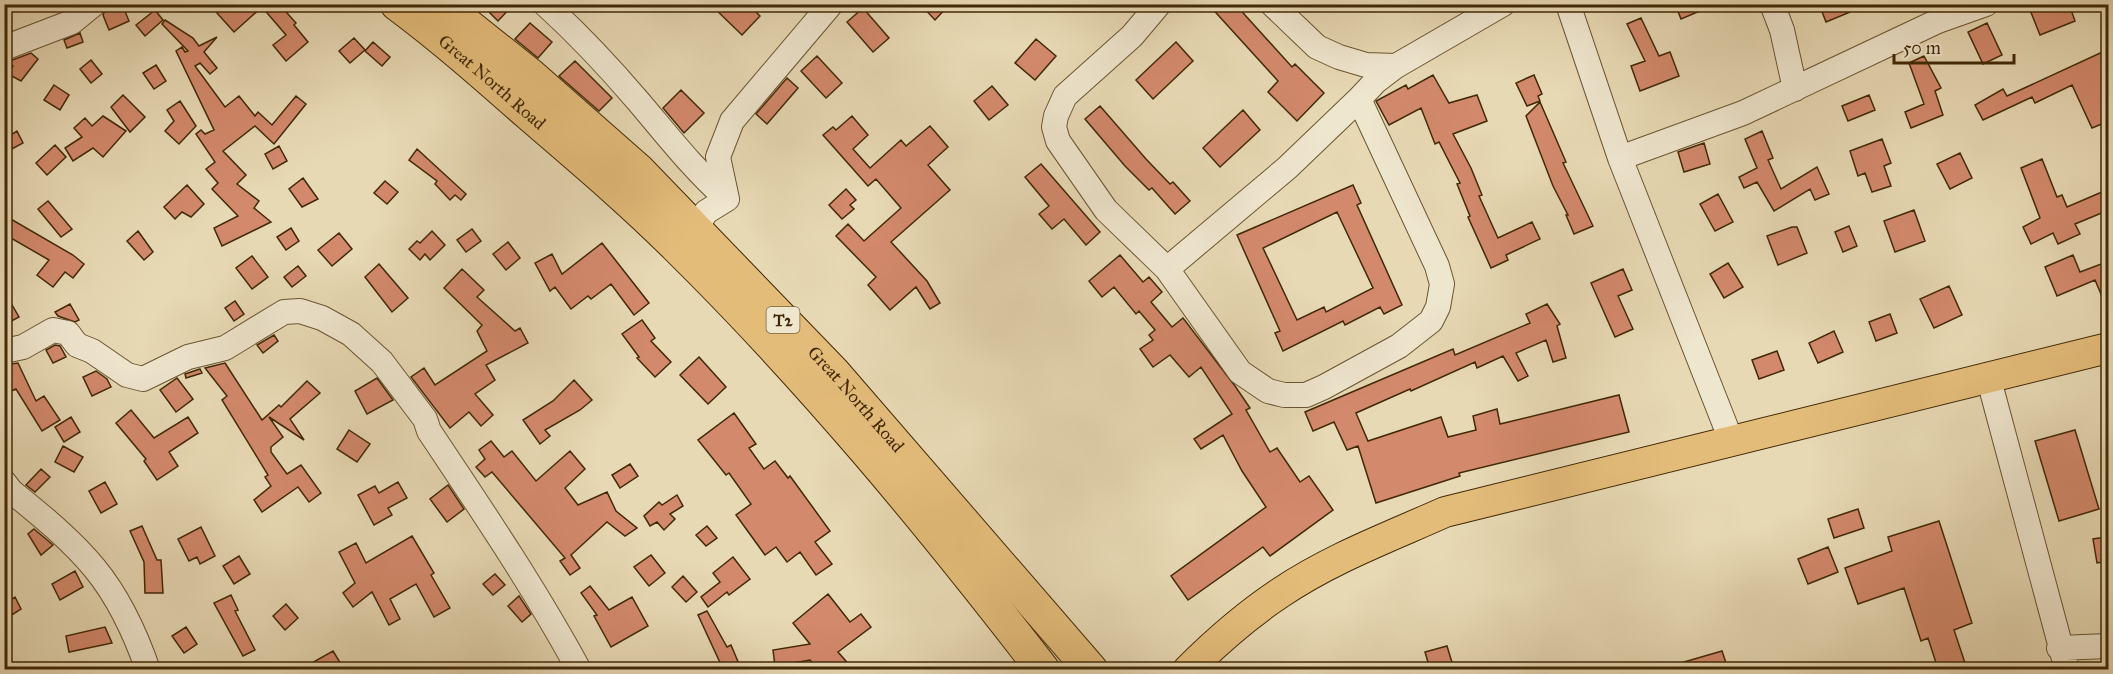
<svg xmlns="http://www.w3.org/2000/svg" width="2113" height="674" font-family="'IM FELL Great Primer',serif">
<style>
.building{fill:#d3896c;stroke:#412906;stroke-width:1.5;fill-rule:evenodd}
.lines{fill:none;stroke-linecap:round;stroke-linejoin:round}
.minor-casing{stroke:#6a5532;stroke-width:26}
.major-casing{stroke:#412906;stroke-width:32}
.highway-casing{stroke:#412906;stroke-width:35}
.minor{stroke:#efe6ce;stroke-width:24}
.major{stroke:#e4bc7a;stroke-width:30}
.highway{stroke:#e4bc7a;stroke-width:33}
.labels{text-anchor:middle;stroke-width:4.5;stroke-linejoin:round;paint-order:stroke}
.shield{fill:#efe6ce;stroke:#756242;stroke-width:1.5}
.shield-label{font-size:16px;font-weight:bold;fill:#412906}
.street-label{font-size:18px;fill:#412906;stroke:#efe6ce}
</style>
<rect width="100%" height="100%" fill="#e7d9b4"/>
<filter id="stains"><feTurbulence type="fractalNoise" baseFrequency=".00333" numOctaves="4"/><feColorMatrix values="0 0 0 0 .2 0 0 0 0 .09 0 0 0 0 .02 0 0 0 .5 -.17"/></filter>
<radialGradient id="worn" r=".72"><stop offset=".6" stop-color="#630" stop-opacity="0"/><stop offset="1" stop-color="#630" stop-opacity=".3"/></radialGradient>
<path class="building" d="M122,4L129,21L109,30L103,15L108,5Z
M227,4H279L296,23L294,25L308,42L286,61L273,45L286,35L262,7L234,32L217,13Z
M481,4H514L498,21Z
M710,4H748L760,16L742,35Z
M920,4H950L935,20Z
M1208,4H1235L1292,67L1295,64L1324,93L1297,121L1268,92L1278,81Z
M1675,4H1714V5L1681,19Z
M1819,4H1867V5L1826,22Z
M2043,4H2069L2075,21L2040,35L2030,10Z
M863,8L889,38L873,52L847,22Z
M155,10L163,20L145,36L136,25Z
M1641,18L1659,56L1670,52L1679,76L1640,91L1631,66L1645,61L1627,24Z
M165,20L193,38L199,46L217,37L204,52L217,68L210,74L200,63L195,66L225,107L239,96L255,116L258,112L272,125L296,96L306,104L274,144L255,126L223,151L246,175L237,184L259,201L254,208L271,222L222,246L214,228L238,216L212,189L218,183L206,169L215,162L196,134L201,130L205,134L214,130L176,51L182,47L185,52L188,51L162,24Z
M530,23L552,42L538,58L515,39Z
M1987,23L2002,55L1983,64L1968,32Z
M80,33L83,42L67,48L64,40Z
M354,38L365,50L350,63L339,51Z
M1036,39L1056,56L1035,80L1015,63Z
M373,42L390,57L382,66L365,51Z
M1176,42L1193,61L1153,99L1136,80Z
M2109,49V75L2102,78L2109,91V121L2092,128L2072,85L2035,103L2032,97L1983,120L1975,105L2003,89L2007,96Z
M31,53L38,59L21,81L8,74L13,66L7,62Z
M817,56L842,83L826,98L801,71Z
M1924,56L1941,88L1935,91L1943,115L1911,128L1905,112L1924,104L1909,63Z
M91,60L102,74L91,83L80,69Z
M575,61L612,98L599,111L559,76Z
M156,65L166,81L154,89L143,73Z
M1433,75L1449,103L1477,95L1487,121L1453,134L1471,168L1482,195L1479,196L1498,238L1532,222L1540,239L1506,255L1508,260L1491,268L1468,217L1470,216L1457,184L1460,183L1439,142L1435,144L1421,108L1389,125L1376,101L1406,85L1408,89Z
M1534,75L1542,94L1538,96L1540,101L1527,106L1516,83Z
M787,78L798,88L767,124L756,114Z
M54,85L69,95L60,110L44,100Z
M992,86L1008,105L989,120L974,101Z
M681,90L704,113L684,133L663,108Z
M123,95L145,117L130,132L111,107Z
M1869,95L1875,110L1848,121L1842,106Z
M180,101L196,126L179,144L165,131L174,121L167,110Z
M1540,102L1566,162L1563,163L1593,226L1574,234L1566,215H1568L1553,186L1526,116Z
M1100,106L1146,159L1170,184L1173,182L1190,201L1175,214L1152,188L1149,190L1125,166L1085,119Z
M1243,110L1260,130L1220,167L1203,148Z
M103,116L126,131L103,157L93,148L73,161L65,148L82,137L74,128L85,118L92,126Z
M852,116L868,135L853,149L870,168L901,140L906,146L930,126L948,147L928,165L950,190L891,242L927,281L940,303L930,309L916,287L890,310L868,285L876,277L836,236L848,224L864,241L901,208L876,179L868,186L823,135L833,127L836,130Z
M17,131L23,143L10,150L4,139Z
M1762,131L1773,158L1768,160L1781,189L1817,167L1829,194L1815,200L1810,189L1774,211L1757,182L1744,188L1739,177L1757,168L1745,139Z
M1882,139L1891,163L1884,166L1891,186L1872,192L1865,173L1858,176L1850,151Z
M1704,143L1710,164L1684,172L1678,152Z
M55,145L66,157L47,175L36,163Z
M279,146L287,161L273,169L265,154Z
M417,149L466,194L461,200L455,195L450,200L435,184L437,181L409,160Z
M1960,153L1972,178L1950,189L1937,164Z
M2042,159L2057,197L2062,195L2067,207L2109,189V210L2075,224L2080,234L2058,244L2053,233L2031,244L2023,227L2040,218L2021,168Z
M1041,164L1100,232L1086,245L1064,219L1052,229L1039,214L1049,206L1025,177Z
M303,178L318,199L302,207L289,189Z
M385,181L398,192L387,204L374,193Z
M187,185L204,204L191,217L182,212L175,219L164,207Z
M1353,185L1361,203L1357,205L1402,305L1384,314L1380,307L1345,325L1343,321L1283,351L1275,333L1280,331L1237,235ZM1337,212L1373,288L1326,312L1324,307L1297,320L1263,248Z
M846,189L856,200L850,205L854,209L842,219L829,205Z
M1718,194L1733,222L1715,231L1700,204Z
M48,201L72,229L61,237L38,209Z
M1914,210L1925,241L1895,252L1884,221Z
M9,218L73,255L84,264L73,278L65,272L53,287L37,275L49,260L4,234V226Z
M1849,226L1857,246L1843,252L1835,232Z
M1792,227H1797L1807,253L1778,265L1767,236Z
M291,228L299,241L286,250L277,237Z
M472,229L481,241L466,252L457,240Z
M138,231L153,252L144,260L127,241Z
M432,231L445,245L430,260L425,254L420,260L409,249L417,241L420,243Z
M339,233L352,249L332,266L318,250Z
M508,242L520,258L506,270L493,254Z
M602,243L649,303L634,315L611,284L591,299L588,296L571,309L555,287L550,291L535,263L552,254L562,274Z
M1120,255L1143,282L1149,277L1162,292L1151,302L1172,327L1183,318L1235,386L1250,408L1246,410L1270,452L1277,448L1300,482L1309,476L1333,510L1270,556L1263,547L1188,600L1171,576L1266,507L1242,471L1223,435L1201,449L1194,439L1232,414L1201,367L1189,377L1170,355L1153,367L1140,349L1153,340L1149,335L1155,330L1139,311L1136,314L1114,287L1102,297L1089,281Z
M2073,255L2080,272L2109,261V313L2095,280L2057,296L2045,267Z
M252,256L268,277L252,289L236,268Z
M1728,263L1743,287L1724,298L1710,274Z
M379,264L408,298L392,312L365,277Z
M298,266L306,276L292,287L284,277Z
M462,269L484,290L477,297L515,331L520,328L528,343L486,365L495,380L475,394L493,415L481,426L469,412L450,428L411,377L424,368L435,385L487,351L477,331L482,325L444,288Z
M1623,269L1632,290L1618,296L1633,329L1615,337L1591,283Z
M1949,286L1962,315L1934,328L1920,299Z
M4,291L19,317L4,325Z
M235,301L244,314L234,321L225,308Z
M70,304L79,320L75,322L58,316L55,312Z
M1547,304L1560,324L1557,326L1566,358L1553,362L1546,340L1516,353L1528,376L1518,381L1503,356L1477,368L1475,362L1411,391L1410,389L1356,413L1368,441L1441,417L1448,437L1476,430L1473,416L1497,409L1500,424L1619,395L1629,432L1459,473L1460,476L1376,503L1358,446L1347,450L1334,422L1313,431L1305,412L1453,349L1455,355L1530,323L1526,314Z
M1890,314L1897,333L1876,341L1869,322Z
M642,320L655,338L651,341L671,362L655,377L637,358L639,357L622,334Z
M1834,331L1843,352L1818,363L1809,343Z
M274,335L278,341L263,353L257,345Z
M55,345L60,346L66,357L53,363L46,350Z
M1777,351L1784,370L1759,379L1752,360Z
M699,357L726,387L708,404L680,375Z
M18,363L36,401L44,396L60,420L42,431L16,389L4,394V365Z
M225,363L262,420L279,405L281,407L307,381L320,393L290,419L304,440L269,417L283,437L271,447V452L287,474L301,465L321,493L309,502L298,487L262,512L254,500L271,486L265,477L268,475L222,400L227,396L205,368Z
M200,369L202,373L186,378L185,374Z
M96,371L107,379L111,387L92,396L83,377Z
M177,378L193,399L176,412L160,390Z
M377,378L393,400L367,414L355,391Z
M574,380L592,400L580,410L545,430L550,436L540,444L523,420L553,401Z
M131,410L154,438L188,417L198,433L169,452L178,466L157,480L144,461L146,459L116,423Z
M734,413L756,444L749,448L764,469L775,461L788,478L790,476L830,531L815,542L832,564L816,575L800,552L787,562L776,547L765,555L736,515L751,504L729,473L726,475L698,440Z
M71,417L80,432L64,442L55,427Z
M349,430L370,444L357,462L337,449Z
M2075,430L2099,509L2059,521L2035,441Z
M491,441L504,457L512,451L536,481L570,451L585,469L565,488L578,505L607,492L616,511L637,528L625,536L607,522L571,555L580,568L570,575L560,561L565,558L492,472L485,477L476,467L485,459L479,450Z
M63,446L83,457L74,472L55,462Z
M630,464L638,476L620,488L612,475Z
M41,469L50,477L35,492L26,485Z
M105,482L117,504L101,513L89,491Z
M398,482L407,498L388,508L392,515L374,525L358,495L375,486L379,493Z
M448,485L464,509L447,522L430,499Z
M677,495L683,506L670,514L675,519L664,530L657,522L650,526L644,516L659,502L662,505Z
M1858,509L1864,528L1834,538L1828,519Z
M1939,521L1972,623L1954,630L1967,669H1938L1928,638L1921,641L1904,588L1858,604L1845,568L1892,551L1888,537Z
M142,526L157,560H161L163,593H145L144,562L130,531Z
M707,526L717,538L706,546L696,535Z
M201,527L215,556L200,564L197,557L189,561L178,539Z
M34,529L53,545L41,555L28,534Z
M412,536L434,573L431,575L450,608L434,617L416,584L390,599L400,619L389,625L372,592L353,607L343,593L355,583L339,552L356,543L366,563Z
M2106,537L2109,561L2097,563L2093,539Z
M1828,547L1838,572L1808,584L1798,559Z
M651,555L665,573L649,586L634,567Z
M239,556L250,574L234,584L223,566Z
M733,557L750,579L729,595L727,592L708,607L701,597L720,582L713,573Z
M75,571L83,587L60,600L52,584Z
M495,574L505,585L493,595L483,584Z
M683,576L697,592L686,602L672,587Z
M590,586L609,610L632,597L648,626L611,647L594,616L597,615L581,593Z
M828,594L850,622L861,614L871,627L838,652L853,669H818L810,660L775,666L773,650L810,644L793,623Z
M231,595L238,610L235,611L255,650L243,656L214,603Z
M519,596L531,614L522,622L508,606Z
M15,597L21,609L4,620V604Z
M286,604L298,618L285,630L273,616Z
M707,611L727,647L731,645L739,664L723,669L698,615Z
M105,627L112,643L69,652L66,636Z
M186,627L197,644L184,653L172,636Z
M1447,646L1454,669H1430L1425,652Z
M333,651L344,669H301Z
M1722,651L1728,669H1670V666Z"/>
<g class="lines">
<g class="minor-casing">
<path id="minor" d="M545,4C578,34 609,67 638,101C667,135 693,169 727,199
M1159,4L1132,36L1065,96L1056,116L1054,127L1058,141L1106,210L1167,269L1240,372L1268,391L1284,395H1306L1324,387L1399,346L1431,321L1438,307L1442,284L1437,266L1359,99L1375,82L1396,66
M1272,4L1317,47L1339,57L1366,65L1396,66L1503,4
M1568,4L1620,158L1731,440
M1772,4L1782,30L1795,89
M4,48L72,22L94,4
M1620,158L1743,113L1938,21L1986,4
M695,230L706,212L727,199L718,157L732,121L831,4
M1167,269L1287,168L1359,99
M4,351L23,347L53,330L68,333L77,345L92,351L127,375L143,379L188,357L225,348L284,312L300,311L322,318L351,334L382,362L425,419L429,431C481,509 534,587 579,670
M1989,380L2067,670
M4,482L11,491C83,549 117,580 148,670
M2059,648L2108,646"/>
</g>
<g class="major-casing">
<path id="major" d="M1188,670C1216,642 1247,615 1280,593C1330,559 1389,537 1445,512L2108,348"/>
</g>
<g class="highway-casing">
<g id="highway">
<path id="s1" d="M397,4C444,39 487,77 530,115C580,158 630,200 676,246C809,377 929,522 1043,670"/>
<path id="s2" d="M441,4L530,75L639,171L834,373L1091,670"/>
</g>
</g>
<use href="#minor" class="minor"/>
<use href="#major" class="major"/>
<use href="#highway" class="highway"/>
</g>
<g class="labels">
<rect class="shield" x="766.5" y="307" width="33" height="26" rx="4.5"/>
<g class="shield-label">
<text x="783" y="326">T2</text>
</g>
<g class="street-label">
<text dy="6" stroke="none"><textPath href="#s1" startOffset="123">Great North Road</textPath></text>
<text dy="6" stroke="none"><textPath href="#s2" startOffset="574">Great North Road</textPath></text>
</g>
</g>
<rect width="2113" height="674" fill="none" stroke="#e7d9b4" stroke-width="24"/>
<rect x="6" y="6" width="2101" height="662" fill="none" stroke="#412906" stroke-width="3"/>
<rect x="12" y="12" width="2089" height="650" fill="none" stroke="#412906" stroke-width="1.5"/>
<path d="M1894 54v9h120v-9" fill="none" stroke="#412906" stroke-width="3"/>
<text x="1903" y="54" font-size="18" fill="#412906" stroke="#efe6ce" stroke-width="4.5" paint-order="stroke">50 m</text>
<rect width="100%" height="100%" filter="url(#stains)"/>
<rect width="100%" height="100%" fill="url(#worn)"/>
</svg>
